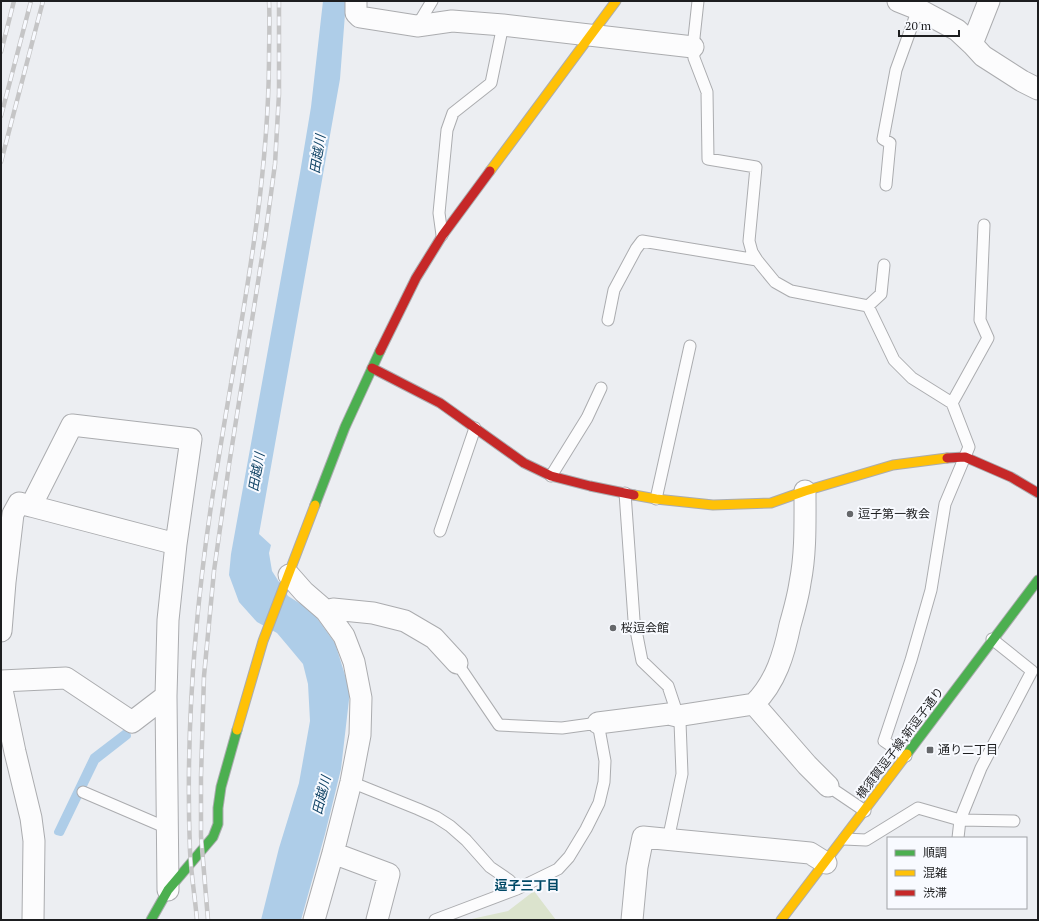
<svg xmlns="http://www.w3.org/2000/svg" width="1039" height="921" font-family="'PT Serif','Noto Sans JP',serif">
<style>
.green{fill:#dbe3cd}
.water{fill:#aecde8}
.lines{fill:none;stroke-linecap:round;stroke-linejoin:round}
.stream{stroke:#aecde8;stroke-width:6}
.lane-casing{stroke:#abacaf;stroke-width:13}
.street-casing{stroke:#abacaf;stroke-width:23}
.fast-casing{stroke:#abacaf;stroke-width:11}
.slow-casing{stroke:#abacaf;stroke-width:11}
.jam-casing{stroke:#abacaf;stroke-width:11}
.lane{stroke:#fcfcfd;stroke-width:11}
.street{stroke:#fcfcfd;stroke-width:21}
.fast{stroke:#4caf50;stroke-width:9}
.slow{stroke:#ffc107;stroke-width:9}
.jam{stroke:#c62828;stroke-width:9}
.rail-casing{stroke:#c5c5c6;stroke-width:4.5}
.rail{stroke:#f8faff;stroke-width:3;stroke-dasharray:9;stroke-linecap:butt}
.poi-dot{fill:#65676a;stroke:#f8faff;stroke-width:1.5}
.labels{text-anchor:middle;stroke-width:4;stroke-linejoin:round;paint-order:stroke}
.poi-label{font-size:12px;fill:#1d1e20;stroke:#f8faff;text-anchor:start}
.street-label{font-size:12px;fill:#1d1e20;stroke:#f8faff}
.water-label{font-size:13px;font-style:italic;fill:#073c5f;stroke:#f8faff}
.neighbourhood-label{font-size:13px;font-weight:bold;fill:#004865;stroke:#f8faff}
</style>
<rect width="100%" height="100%" fill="#eceef2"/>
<path class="green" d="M534,891L556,920H467L508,911Z"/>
<path class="water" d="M323,1H346L340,79L259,534L271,545L269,553L272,571L288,596L304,606L317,618L335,643L350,691L341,769L325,834L301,920H261L279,848L299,783L310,721L308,684L303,664L288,646L277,633L257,622L239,602L229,575L231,554L300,173L311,107Z"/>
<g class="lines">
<path class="stream" d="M127,731L128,736L96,761L61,833L57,832L93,757Z"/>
<g class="lane-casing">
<path id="lane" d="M698,1L693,47L694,58L707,92L708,159L756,167L749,241L752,252L757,260L775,282L791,291L868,306L894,360L912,378L952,403L969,447L945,504L931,590L911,660L884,741L906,756
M417,26L432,1
M886,185L890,143L883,139L896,70L918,9
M442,235L439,213L447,130L453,113L491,83L503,25
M868,306L881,294L884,265
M608,320L614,290L636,249L642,241L757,260
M952,403L988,338L980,320L984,225
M551,476L587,418L601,388
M625,493L634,620L642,661L668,686L680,722L682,774L668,840
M656,499L690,346
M440,531L475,428
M351,782L418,809L436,817L450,826L466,840L490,867L509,880L517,889
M828,786L865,811
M83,792L167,828
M958,838L960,820L981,768L1032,671L992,639
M844,839L866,840L918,808L960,820L1014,821
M435,920L517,889L558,869L569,857L586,829L599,803L604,782L605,761L598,723L562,728L499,725L457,663"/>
</g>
<g class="street-casing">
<path id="street" d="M356,1V13L360,17L417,26L452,21L503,25L693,47
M898,1L918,9L957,30L972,44L983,56L1022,81L1038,89
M972,44L989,1
M31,506L176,544
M289,575L304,592L326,611L344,636L354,662L361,698L360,735L351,782L333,853L314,920
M326,611L333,609L373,613L405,621L434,638L457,663
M1,631L5,582L13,514L19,503L31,506L72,425L191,439L176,544L168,620L166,696L168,890
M1,681L66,678L132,722L166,696
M1,685L15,752L31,818L34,841L33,920
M754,704L807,765L828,786
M598,723L669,714L677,716L754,704C776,682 784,654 790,625C794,611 798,597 800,583C806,553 805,522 805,491
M333,853L389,874L377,920
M632,920L637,867L643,837L810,853L826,863"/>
</g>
<g class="fast-casing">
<path id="fast" d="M315,505L345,427L380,351
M907,754L1038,580
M151,920L168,890L213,837L218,824V808L221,787L237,730"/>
</g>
<g class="slow-casing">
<path id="slow" d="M490,171L616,1
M634,495L656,499L713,505L771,503L805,491L893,465L947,458
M237,730L263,641L315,505
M781,920L907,754"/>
</g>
<g class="jam-casing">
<path id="jam" d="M380,351L416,278L442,236L490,171
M372,368L440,403L524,463L551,476L590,486L634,495
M947,458L965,457L1011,477L1038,493"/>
</g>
<use href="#lane" class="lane"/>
<use href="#street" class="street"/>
<use href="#fast" class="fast"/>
<use href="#slow" class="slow"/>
<use href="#jam" class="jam"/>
<g class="rail-casing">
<path id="rail" d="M1,52L14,1
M1,116L31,1
M1,162L43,1
M197,920C195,897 191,874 190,851C185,723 197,587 218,462C239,329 268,196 269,61C269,41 270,21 269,1
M208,920L201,836V777L204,676L214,571L229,465L265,238L275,164L279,94V1"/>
</g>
<use href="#rail" class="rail"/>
</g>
<g class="poi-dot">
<circle cx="850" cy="514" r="4"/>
<circle cx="613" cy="628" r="4"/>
<rect x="926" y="746" width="8" height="8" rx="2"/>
</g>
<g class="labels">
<g class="poi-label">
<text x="858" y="518">逗子第一教会</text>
<text x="621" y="632">桜逗会館</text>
<text x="938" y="754">通り二丁目</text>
</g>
<g class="street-label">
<text transform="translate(900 743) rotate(-53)" y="4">横須賀逗子線;新逗子通り</text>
</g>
<g class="water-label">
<text transform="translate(317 154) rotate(-81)" y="5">田越川</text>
<text transform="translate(256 472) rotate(-80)" y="5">田越川</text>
<text transform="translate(321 795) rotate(-76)" y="5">田越川</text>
</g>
<g class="neighbourhood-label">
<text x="527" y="890">逗子三丁目</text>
</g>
</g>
<rect width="1039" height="921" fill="none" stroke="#1d1e20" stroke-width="4"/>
<rect x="887" y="837" width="140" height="72" fill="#f8faff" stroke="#a0a2a6"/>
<rect x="895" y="850" width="20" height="6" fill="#4caf50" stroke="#a0a2a6"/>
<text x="923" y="857" font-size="12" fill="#1d1e20">順調</text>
<rect x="895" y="870" width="20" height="6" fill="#ffc107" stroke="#a0a2a6"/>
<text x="923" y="877" font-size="12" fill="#1d1e20">混雑</text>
<rect x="895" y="890" width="20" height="6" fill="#c62828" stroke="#a0a2a6"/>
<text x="923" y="897" font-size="12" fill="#1d1e20">渋滞</text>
<path d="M899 30v6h60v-6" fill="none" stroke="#1d1e20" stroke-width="2"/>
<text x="905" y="30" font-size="12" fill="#1d1e20" stroke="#f8faff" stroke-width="3" paint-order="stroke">20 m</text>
</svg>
